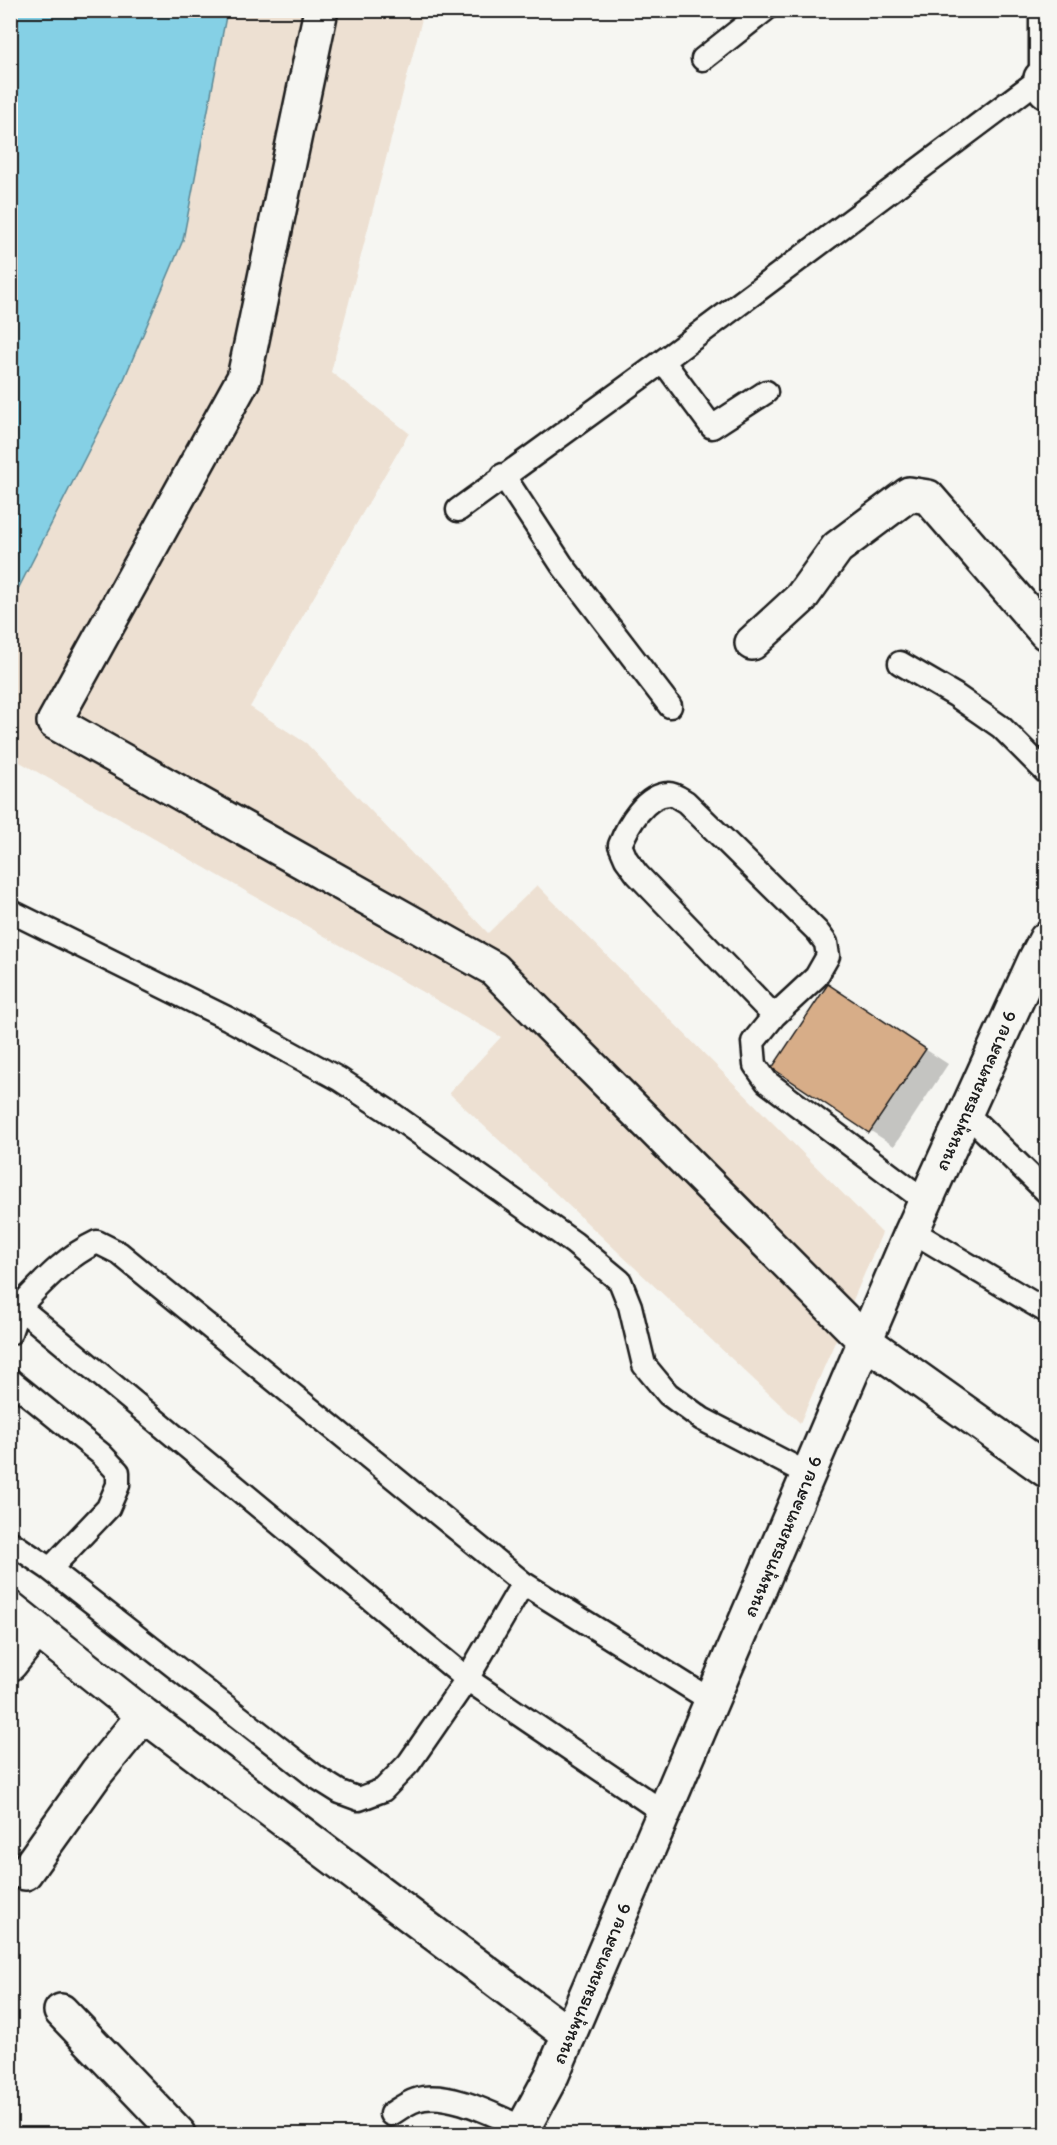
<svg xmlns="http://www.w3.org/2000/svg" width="1057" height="2145" font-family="Itim,'Playpen Sans Thai',sans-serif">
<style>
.built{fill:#ede0d2}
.water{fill:#85d0e5;stroke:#5b8895;stroke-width:1.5}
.shadow{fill:#0003}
.building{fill:#d7ad88;stroke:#1c1c1c;stroke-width:1.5}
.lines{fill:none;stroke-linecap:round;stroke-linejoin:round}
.lane-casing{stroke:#1c1c1c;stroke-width:27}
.street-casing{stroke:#1c1c1c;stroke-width:38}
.secondary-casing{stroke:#1c1c1c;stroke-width:38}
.lane{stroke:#f6f6f2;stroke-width:22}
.street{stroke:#f6f6f2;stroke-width:33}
.secondary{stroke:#f6f6f2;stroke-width:33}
.labels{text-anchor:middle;stroke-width:6;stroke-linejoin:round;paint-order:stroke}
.street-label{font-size:20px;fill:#1c1c1c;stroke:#f6f6f2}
</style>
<rect width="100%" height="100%" fill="#f6f6f2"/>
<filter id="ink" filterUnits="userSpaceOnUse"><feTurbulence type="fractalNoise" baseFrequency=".0167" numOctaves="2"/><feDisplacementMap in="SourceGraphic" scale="12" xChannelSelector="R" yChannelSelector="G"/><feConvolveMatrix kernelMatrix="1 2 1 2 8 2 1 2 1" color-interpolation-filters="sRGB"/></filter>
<g filter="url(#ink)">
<path class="built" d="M227,11H424L331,372L409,433L250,707L306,743L488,933L537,885L882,1233L800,1423L449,1093L501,1037L11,757L10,603L119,391L183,240Z"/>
<path class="water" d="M11,10L227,11L183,240L119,391L11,603Z"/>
<path class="shadow" d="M828,986L948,1064L894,1146L774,1068Z"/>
<path class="building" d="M828,984L926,1049L869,1133L772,1068Z"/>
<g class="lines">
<g class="lane-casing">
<path id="lane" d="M703,59L765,10
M663,361L712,427L766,392
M503,475L562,565L670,706
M458,510L663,361L1041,78V10
M900,663L955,695L1001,727L1046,772
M10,911L229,1019L339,1079L388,1111L574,1243L620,1281L630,1306L644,1365L668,1394L702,1419L808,1474
M774,1016L637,874L626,859L620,845C628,825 645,795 669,794C674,794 681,799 686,802L817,931L826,943L828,956L816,977L774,1016L753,1042L755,1065L767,1082L925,1201
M965,1112L1046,1191
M912,1231L1046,1311
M10,1333L19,1307
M10,1380L101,1454L118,1472V1485L108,1508L50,1569
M10,1542L50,1569L316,1777L340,1792L359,1799L383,1790L409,1763L467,1679L523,1583L712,1701
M523,1583L119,1253L97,1242C65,1257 43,1282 19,1307L467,1679L663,1812
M391,2114C399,2109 407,2103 416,2100C446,2089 496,2116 523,2128"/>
</g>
<g class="street-casing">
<path id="street" d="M321,10L244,378L54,722L494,969L865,1341L1046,1470
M1041,78L1046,91
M752,643L801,598L837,548L909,494L928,497L1046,633
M10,1608L144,1715L569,2035
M10,1664L37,1630
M25,1873L97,1772L144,1715
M61,2011L179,2134"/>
</g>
<g class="secondary-casing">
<path id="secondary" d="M520,2134L552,2075L912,1231L1035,960L1046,939"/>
</g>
<use href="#lane" class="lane"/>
<use href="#street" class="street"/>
<use href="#secondary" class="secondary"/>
</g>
</g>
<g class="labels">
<g class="street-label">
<text transform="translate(975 1090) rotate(-66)" y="7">ถนนพุทธมณฑลสาย 6</text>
<text transform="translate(782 1536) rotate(-67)" y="7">ถนนพุทธมณฑลสาย 6</text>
<text transform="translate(591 1983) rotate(-67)" y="7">ถนนพุทธมณฑลสาย 6</text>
</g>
</g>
<rect width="1057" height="2145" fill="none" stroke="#f6f6f2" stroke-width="36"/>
<rect x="18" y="18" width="1021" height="2109" fill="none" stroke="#1c1c1c" stroke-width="2" filter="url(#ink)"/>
</svg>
